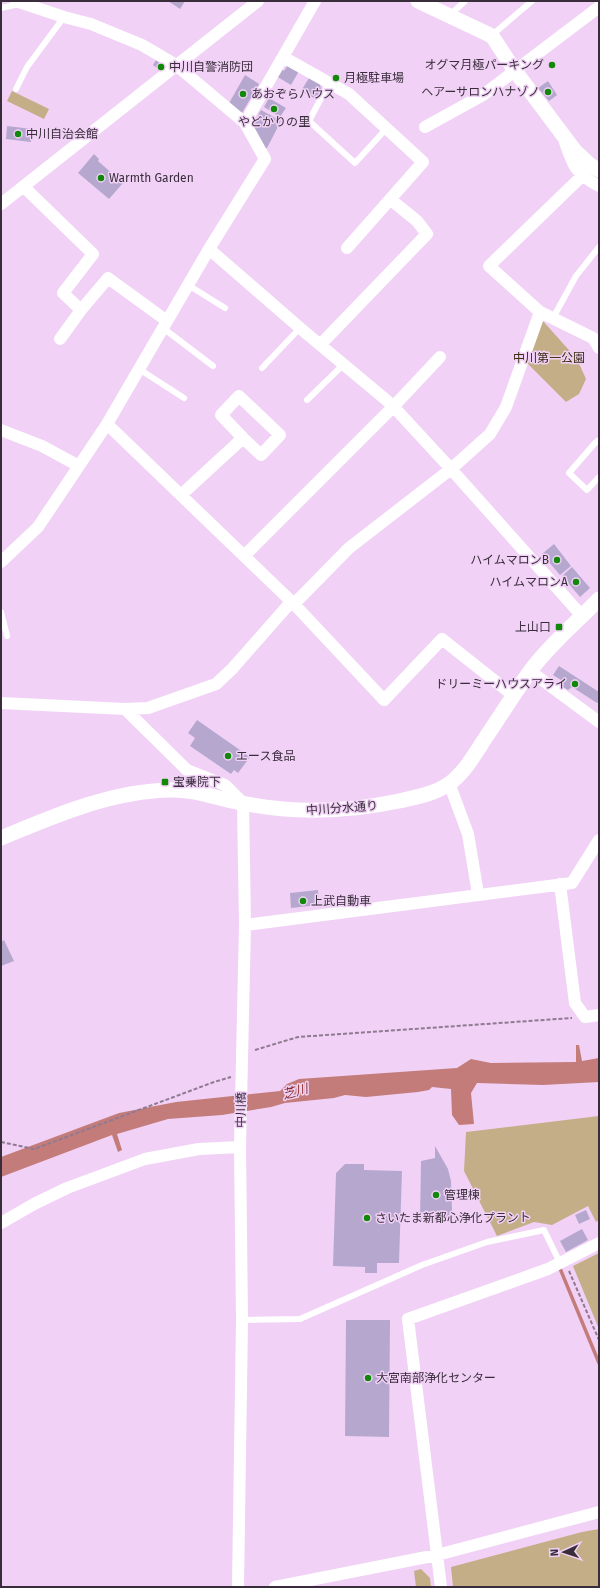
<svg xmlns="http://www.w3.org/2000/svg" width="600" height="1588" font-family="'Fira Sans','Noto Sans JP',sans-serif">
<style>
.green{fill:#c3ae88}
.water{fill:#c37c7a}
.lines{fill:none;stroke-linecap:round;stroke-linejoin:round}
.stream{stroke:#c37c7a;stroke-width:3.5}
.building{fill:#b6a7cf}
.path{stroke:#8f7a92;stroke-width:2;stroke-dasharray:4 2;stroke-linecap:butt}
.service{stroke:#fff;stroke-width:6}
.minor{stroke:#fff;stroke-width:12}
.tertiary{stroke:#fff;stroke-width:15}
.poi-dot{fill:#12880a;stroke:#f1d2f6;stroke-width:1.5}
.labels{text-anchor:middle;stroke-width:3;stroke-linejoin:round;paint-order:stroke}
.poi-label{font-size:12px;fill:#392d3b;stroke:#f1d2f6;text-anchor:start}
.park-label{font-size:12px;fill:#3b2d10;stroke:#f1d2f6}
.street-label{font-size:12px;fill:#392d3b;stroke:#f1d2f6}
.water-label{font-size:13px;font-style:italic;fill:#883133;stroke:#f1d2f6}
</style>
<rect width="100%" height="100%" fill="#f1d2f6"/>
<path class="green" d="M12,91L49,109L44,119L7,101Z
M542,320L577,359L586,379L579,394L566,402L527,363Z
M599,1116V1220L596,1222L588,1206L552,1225L534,1222L497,1236L464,1171L466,1132Z
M599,1253V1329L573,1266Z
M599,1529V1587H453L451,1567L582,1532Z
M421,1569L430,1578L431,1587H416L414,1571Z"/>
<path class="water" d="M576,1045H579L582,1061L599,1058V1082L543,1085L477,1083L471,1093L474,1124L459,1125L452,1115L451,1089L432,1087L429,1090L418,1092L366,1097L345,1095L334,1098L285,1103L271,1107L222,1115L168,1119L117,1134L122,1150L118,1152L112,1135L1,1177V1157L119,1113L176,1102L280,1091L287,1084L299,1079L457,1068L471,1059L491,1063L576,1062Z"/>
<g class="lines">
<path class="stream" d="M559,1266L599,1363"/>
</g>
<path class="building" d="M168,1H185L180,9Z
M156,60L165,67L162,72L153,65Z
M288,65L299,71L291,85L276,76L280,68L284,71Z
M245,75L259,84L242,113L228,105Z
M309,78L320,84L321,89L316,99L301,91Z
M548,81L557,95L549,101L538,88Z
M269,98L286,108L280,117L264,107Z
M261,110L281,121L267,148H263L251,127Z
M7,126L32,129L31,142L6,139Z
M94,154L99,159L98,161L123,183L109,199L78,173Z
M554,544L571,566L560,575L542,554Z
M572,567L590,588L580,597L562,576Z
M559,666L599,692V701L597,703L572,687L568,690L561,686L564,682L553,675Z
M197,720L250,757L238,773L234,770L231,774L190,746L195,738L188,733Z
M318,890L319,905L291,908L290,893Z
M4,940L14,961L1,966V942Z
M435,1146L448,1169L451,1181L452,1209L450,1221L420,1222L421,1161L435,1158Z
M345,1164H364V1170L402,1171L399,1263H377V1273H365V1267L333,1266L336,1173Z
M586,1210L590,1219L579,1224L575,1215Z
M582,1229L588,1240L566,1252L560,1241Z
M346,1320H390L389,1437L345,1436Z"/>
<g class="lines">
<path class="path" d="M576,357L586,350
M255,1050L298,1037L572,1018
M1,1142L34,1149L214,1082L231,1077
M569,1271L599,1340"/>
<path class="service" d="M1,8L19,4
M450,15L465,1
M492,35L532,1
M329,83L309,121L355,163L386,129
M16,89L27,67L64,17
M188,285L225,308
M553,318L576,276L599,247
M163,328L213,366
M262,368L300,328
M139,369L184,398
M307,400L344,364
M599,440L595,443L569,473L587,490L599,477
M1,612L7,636
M242,1320L300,1319L422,1265L487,1242L544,1230L560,1263"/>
<path class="minor" d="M16,1L64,17L91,24L142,45L176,65L245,123
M283,57L349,94L423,162L347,248
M425,127L483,95L599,7
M565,142C573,166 576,174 599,186
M582,176L489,266L540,312L593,338L599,348
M24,187L93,254L63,293L81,310
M1,204L258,1
M209,249L300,328L391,404L451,469L582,616
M60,339L81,310L108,278L167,321
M320,345L427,234L417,221L390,199
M107,424L294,604L384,700L442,639L514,696
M1,430L42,446L79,466
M181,495L243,438L261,455L280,435L239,396L221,415L243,438
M244,556L393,407L440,357
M1,562L38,527L107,424L209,249L265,159L245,123L315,1
M294,604L349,548L451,469L490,434L506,407L540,312
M530,671L599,722
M1,703L125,709L187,770L225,785L243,803L245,925L240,1147L242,1320L238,1587
M125,709L148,708L216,684L232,669L291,602
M449,783L468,834L478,894
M560,884L575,1003L585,1017L599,1015
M245,925L572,883L599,840
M1,1223L34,1204L67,1188L145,1159L199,1149L240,1147
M275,1587L437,1555L599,1512
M441,1587L408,1319L548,1269L599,1243"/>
<path class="tertiary" d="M418,1L492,36L515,71L575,151L590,165L599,170
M1,838C54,816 111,791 170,790C194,789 218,799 242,803C295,814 347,812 399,801C417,797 434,794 449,784C465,772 475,754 486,737C501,715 515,692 531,670C551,643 576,623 599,599"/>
</g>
<g class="poi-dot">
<circle cx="552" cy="65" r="4"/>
<circle cx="161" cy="67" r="4"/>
<circle cx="336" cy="78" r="4"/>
<circle cx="548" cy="92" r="4"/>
<circle cx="243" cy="94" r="4"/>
<circle cx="274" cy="109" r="4"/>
<circle cx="18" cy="134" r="4"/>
<circle cx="101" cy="178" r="4"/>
<circle cx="557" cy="560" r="4"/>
<circle cx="576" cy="582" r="4"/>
<rect x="555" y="623" width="8" height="8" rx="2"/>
<circle cx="575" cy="684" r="4"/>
<circle cx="228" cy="756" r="4"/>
<rect x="161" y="778" width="8" height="8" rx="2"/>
<circle cx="303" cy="901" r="4"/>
<circle cx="436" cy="1195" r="4"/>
<circle cx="367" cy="1218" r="4"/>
<circle cx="368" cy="1378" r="4"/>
</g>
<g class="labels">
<g class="poi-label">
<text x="544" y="69" text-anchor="end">オグマ月極パーキング</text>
<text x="169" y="71">中川自警消防団</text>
<text x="344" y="82">月極駐車場</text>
<text x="540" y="96" text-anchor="end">ヘアーサロンハナゾノ</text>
<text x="251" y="98">あおぞらハウス</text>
<text x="274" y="126" text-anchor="middle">やどかりの里</text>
<text x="26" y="138">中川自治会館</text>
<text x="109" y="182">Warmth Garden</text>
<text x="549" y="564" text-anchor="end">ハイムマロンB</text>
<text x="568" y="586" text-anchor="end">ハイムマロンA</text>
<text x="551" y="631" text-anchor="end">上山口</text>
<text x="567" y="688" text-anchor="end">ドリーミーハウスアライ</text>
<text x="236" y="760">エース食品</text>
<text x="173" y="786">宝乗院下</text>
<text x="311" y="905">上武自動車</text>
<text x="444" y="1199">管理棟</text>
<text x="375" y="1222">さいたま新都心浄化プラント</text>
<text x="376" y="1382">大宮南部浄化センター</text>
</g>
<g class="park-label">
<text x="549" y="362">中川第一公園</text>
</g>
<g class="street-label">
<text transform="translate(342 808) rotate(-4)" y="4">中川分水通り</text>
<text transform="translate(241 1110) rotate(-89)" y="4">中川橋</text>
</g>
<g class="water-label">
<text transform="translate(295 1091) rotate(-15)" y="5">芝川</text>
</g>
</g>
<rect width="600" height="1588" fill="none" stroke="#392d3b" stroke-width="4"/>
<g transform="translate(564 1552) rotate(267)" stroke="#f1d2f6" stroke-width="3" paint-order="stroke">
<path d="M0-3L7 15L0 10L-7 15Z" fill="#392d3b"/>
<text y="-6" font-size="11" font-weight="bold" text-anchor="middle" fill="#392d3b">N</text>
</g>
</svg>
